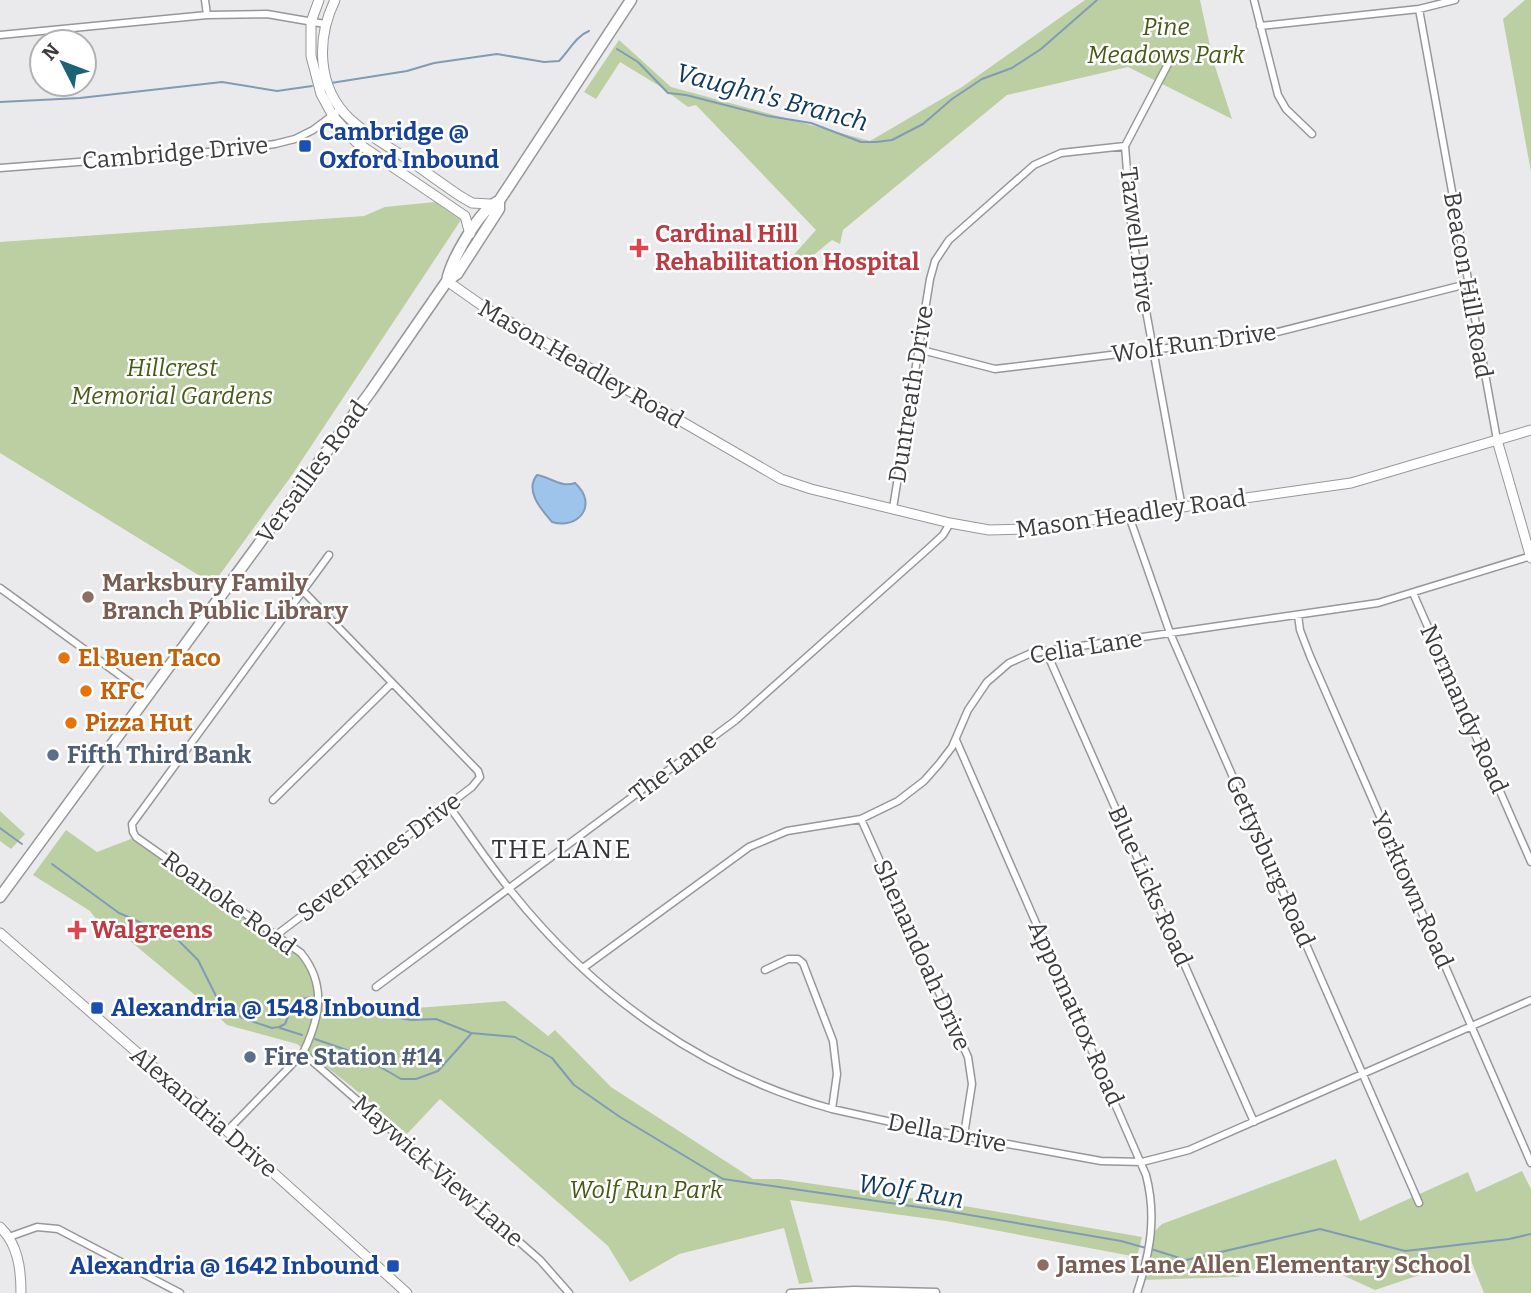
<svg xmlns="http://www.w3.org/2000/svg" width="1531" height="1293" font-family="Bitter,serif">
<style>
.green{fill:#bccfa2}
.water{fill:#9fc4eb;stroke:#819bb7;stroke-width:2}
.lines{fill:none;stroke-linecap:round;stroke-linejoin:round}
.stream{stroke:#819bb7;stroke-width:2}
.street-casing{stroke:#969798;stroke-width:9}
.secondary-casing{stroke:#969798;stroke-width:11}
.primary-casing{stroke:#969798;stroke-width:13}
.street{stroke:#fff;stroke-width:6}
.secondary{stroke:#fff;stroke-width:9}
.primary{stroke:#fff;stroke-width:10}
.transit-dot{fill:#1a4fb4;stroke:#fff;stroke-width:2.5}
.health-dot{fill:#e0444e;stroke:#fff;stroke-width:2.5}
.education-dot{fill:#8d6e63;stroke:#fff;stroke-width:2.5}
.food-dot{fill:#e8710a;stroke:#fff;stroke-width:2.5}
.service-dot{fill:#5c6f8a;stroke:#fff;stroke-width:2.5}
.labels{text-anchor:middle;stroke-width:5;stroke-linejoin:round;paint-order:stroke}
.park-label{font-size:24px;font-style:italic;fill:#445b16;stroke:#fff}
.transit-label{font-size:24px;font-weight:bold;fill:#164399;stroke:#fff;text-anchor:start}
.street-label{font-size:24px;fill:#3c3c3d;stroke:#fff}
.health-label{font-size:24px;font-weight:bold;fill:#be3a42;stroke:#fff;text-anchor:start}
.education-label{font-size:24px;font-weight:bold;fill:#785e54;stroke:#fff;text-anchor:start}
.food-label{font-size:24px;font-weight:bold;fill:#c56008;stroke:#fff;text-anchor:start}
.service-label{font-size:24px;font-weight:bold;fill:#4e5e75;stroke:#fff;text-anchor:start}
.water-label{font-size:26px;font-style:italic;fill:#10395e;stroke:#fff}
.neighbourhood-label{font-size:26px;letter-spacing:2px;fill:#353537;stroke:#fff}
</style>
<rect width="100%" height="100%" fill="#eaeaec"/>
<path class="green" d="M1085,0H1200L1213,60L1232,119L1128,67L1007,95L843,230L840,244L832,240L810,258L789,260L816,230L696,105L688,107L661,87L620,62L596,99L584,92L619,40L671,87L870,141L962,87Z
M1525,0H1531V172L1503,19Z
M435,202L461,220L292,475L213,584L0,453V242L364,216L385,207Z
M0,811L25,834L11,849L0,841Z
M66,830L97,852L136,837L306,960L319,997L379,1011L505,1001L548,1036L555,1030L611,1087L753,1179H780L970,1207L1142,1237L1137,1257L946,1221L790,1200L813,1282L799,1284L784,1228L679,1254L630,1282L608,1246L440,1099L407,1134L351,1086L297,1044L227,1025L202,1001L111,925L105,931L90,911L33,875Z
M1336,1159L1360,1221L1468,1172L1476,1192L1522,1171L1531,1189V1293H1484L1470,1258L1375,1290L1305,1258L1237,1277L1141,1280L1152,1234L1162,1224Z"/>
<path class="water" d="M537,475C550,477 561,488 575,483C599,505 578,530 552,522C542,510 524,491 537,475Z"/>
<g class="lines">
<path class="stream" d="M617,49L638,62L668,93L686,95L768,116L811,123L861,142H876L892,140L923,124L952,99L982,79L1012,68L1041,49L1097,0
M331,83L407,71L434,63L497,54L544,62L559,61C569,51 576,36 589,31
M0,102L80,98L222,82L277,91L312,86
M0,828L22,844
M52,864L119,913L176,938L198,960L217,998L242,1018L272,1028L279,1027L285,1024L295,1000L312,997
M325,1003L336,1010L352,1013H368L411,1020L436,1019L471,1033L515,1037L552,1058L574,1085L620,1117L723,1179L946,1211L1121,1241L1146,1248
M280,1028L302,1035
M315,1039L358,1054L401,1079H416L438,1071L471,1034
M1151,1249L1186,1260L1320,1229L1405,1251L1509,1239L1531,1234"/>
<g class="street-casing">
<path id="street" d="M205,0L207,15
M1254,0L1278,95L1286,109L1312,134
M1419,9L1497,440
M1260,26L1419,9L1455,0
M0,35L207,15L267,14L325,24
M1168,64L1125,146L1132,234L1182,508
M0,168L234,150L275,144L295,139L313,130L341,109
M918,349L995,369L1152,350L1262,336L1467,284
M893,508L930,279L935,261L949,240L1034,165L1061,153L1125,146
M1129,516L1170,633L1419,1203
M0,588L147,695
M1413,593L1531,862
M1298,615L1300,630L1310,656L1531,1163
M1046,651L1254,1122
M956,740L1146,1175C1157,1217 1150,1253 1137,1293
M273,800L392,683
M448,805C469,833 488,863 511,891C594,995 703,1074 832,1109L914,1127L1101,1161L1142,1162L1189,1150L1531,1000
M861,819L968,1057L972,1084L964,1135
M275,936L472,787L480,777L478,771L303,591
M583,968L749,847L787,831L861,819L898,801L924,781L939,764L952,747L968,710L987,682L1009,663L1029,654L1046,651L1378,603L1531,556
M765,970L788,959H798L803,963L833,1041L837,1074L832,1109
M376,987L736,720L930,547L943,535L950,523
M303,1053L540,1260L569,1293
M227,1131L303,1053C320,1018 327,985 301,953L136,837L133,832L132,824L329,555
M9,1237L37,1227L58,1229L180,1293
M790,1293L854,1290L936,1292"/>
</g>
<g class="secondary-casing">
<path id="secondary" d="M319,0L311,22V56L321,94L333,116L356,142L465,216L470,234
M335,0C316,39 317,88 350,119C367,135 388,146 407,159C425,171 442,184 460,196L472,203L490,204
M447,281L484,307L781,479L811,489L950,523L989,530L1028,529L1351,483L1531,430
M1497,440L1531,558
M0,933L227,1131L407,1293
M0,1227C18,1244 21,1269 21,1293"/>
</g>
<g class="primary-casing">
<path id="primary" d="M447,281C450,262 480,208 499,201
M0,897L371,391L447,281L457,274L499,209V201L631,0"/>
</g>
<use href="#street" class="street"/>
<use href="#secondary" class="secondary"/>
<use href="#primary" class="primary"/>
</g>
<g class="transit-dot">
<rect x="298" y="139" width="14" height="14" rx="3.5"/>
<rect x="90" y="1001" width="14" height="14" rx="3.5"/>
<rect x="386" y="1259" width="14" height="14" rx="3.5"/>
</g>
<g class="health-dot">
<path d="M635.5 237.5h7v7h7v7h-7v7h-7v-7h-7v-7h7z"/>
<path d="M73.5 919.5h7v7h7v7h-7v7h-7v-7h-7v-7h7z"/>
</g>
<g class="education-dot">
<circle cx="88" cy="597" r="7"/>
<circle cx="1043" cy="1265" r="7"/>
</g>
<g class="food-dot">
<circle cx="64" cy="658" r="7"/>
<circle cx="86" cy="691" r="7"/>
<circle cx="71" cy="723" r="7"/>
</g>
<g class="service-dot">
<circle cx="53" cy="755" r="7"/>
<circle cx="250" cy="1057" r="7"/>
</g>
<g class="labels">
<g class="park-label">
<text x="1166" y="35">Pine<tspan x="1166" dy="28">Meadows Park</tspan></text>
<text x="172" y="376">Hillcrest<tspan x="172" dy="28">Memorial Gardens</tspan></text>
<text x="646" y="1198">Wolf Run Park</text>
</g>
<g class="transit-label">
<text x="319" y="140">Cambridge @<tspan x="319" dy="28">Oxford Inbound</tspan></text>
<text x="111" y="1016">Alexandria @ 1548 Inbound</text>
<text x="379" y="1274" text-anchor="end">Alexandria @ 1642 Inbound</text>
</g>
<g class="street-label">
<text transform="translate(175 153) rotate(-5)" y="8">Cambridge Drive</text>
<text transform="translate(1137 240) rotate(83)" y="8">Tazwell Drive</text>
<text transform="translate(1468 285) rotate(80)" y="8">Beacon Hill Road</text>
<text transform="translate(1194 343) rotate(-8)" y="8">Wolf Run Drive</text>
<text transform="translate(581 364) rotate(30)" y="8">Mason Headley Road</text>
<text transform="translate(911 394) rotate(-81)" y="8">Duntreath Drive</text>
<text transform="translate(312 472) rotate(-54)" y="8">Versailles Road</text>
<text transform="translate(1131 514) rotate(-8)" y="8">Mason Headley Road</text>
<text transform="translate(1086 647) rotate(-9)" y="8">Celia Lane</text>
<text transform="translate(1464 709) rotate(66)" y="8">Normandy Road</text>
<text transform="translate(673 767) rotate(-37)" y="8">The Lane</text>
<text transform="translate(379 857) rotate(-37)" y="8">Seven Pines Drive</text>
<text transform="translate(1270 861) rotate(66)" y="8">Gettysburg Road</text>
<text transform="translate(1150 886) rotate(66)" y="8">Blue Licks Road</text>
<text transform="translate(1412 890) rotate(66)" y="8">Yorktown Road</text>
<text transform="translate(229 903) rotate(36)" y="8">Roanoke Road</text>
<text transform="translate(922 955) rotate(66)" y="8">Shenandoah Drive</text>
<text transform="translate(1076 1013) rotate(66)" y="8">Appomattox Road</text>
<text transform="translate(204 1112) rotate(41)" y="8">Alexandria Drive</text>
<text transform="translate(947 1133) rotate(11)" y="8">Della Drive</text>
<text transform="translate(438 1171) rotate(41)" y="8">Maywick View Lane</text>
</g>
<g class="health-label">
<text x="655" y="242">Cardinal Hill<tspan x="655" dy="28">Rehabilitation Hospital</tspan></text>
<text x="91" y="938">Walgreens</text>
</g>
<g class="education-label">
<text x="102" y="591">Marksbury Family<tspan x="102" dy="28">Branch Public Library</tspan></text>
<text x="1057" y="1273">James Lane Allen Elementary School</text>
</g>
<g class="food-label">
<text x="78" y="666">El Buen Taco</text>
<text x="100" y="699">KFC</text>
<text x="85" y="731">Pizza Hut</text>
</g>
<g class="service-label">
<text x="67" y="763">Fifth Third Bank</text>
<text x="264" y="1065">Fire Station #14</text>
</g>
<g class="water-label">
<text transform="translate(772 97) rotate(15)" y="9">Vaughn's Branch</text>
<text transform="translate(911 1191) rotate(9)" y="9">Wolf Run</text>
</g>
<g class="neighbourhood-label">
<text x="562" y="858">THE LANE</text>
</g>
</g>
<g transform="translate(63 63) rotate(312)"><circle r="33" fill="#ffffff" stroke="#b1b1b1" stroke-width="2"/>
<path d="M0-5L12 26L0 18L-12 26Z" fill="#1d6374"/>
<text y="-10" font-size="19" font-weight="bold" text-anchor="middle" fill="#3c3c3d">N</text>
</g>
</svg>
